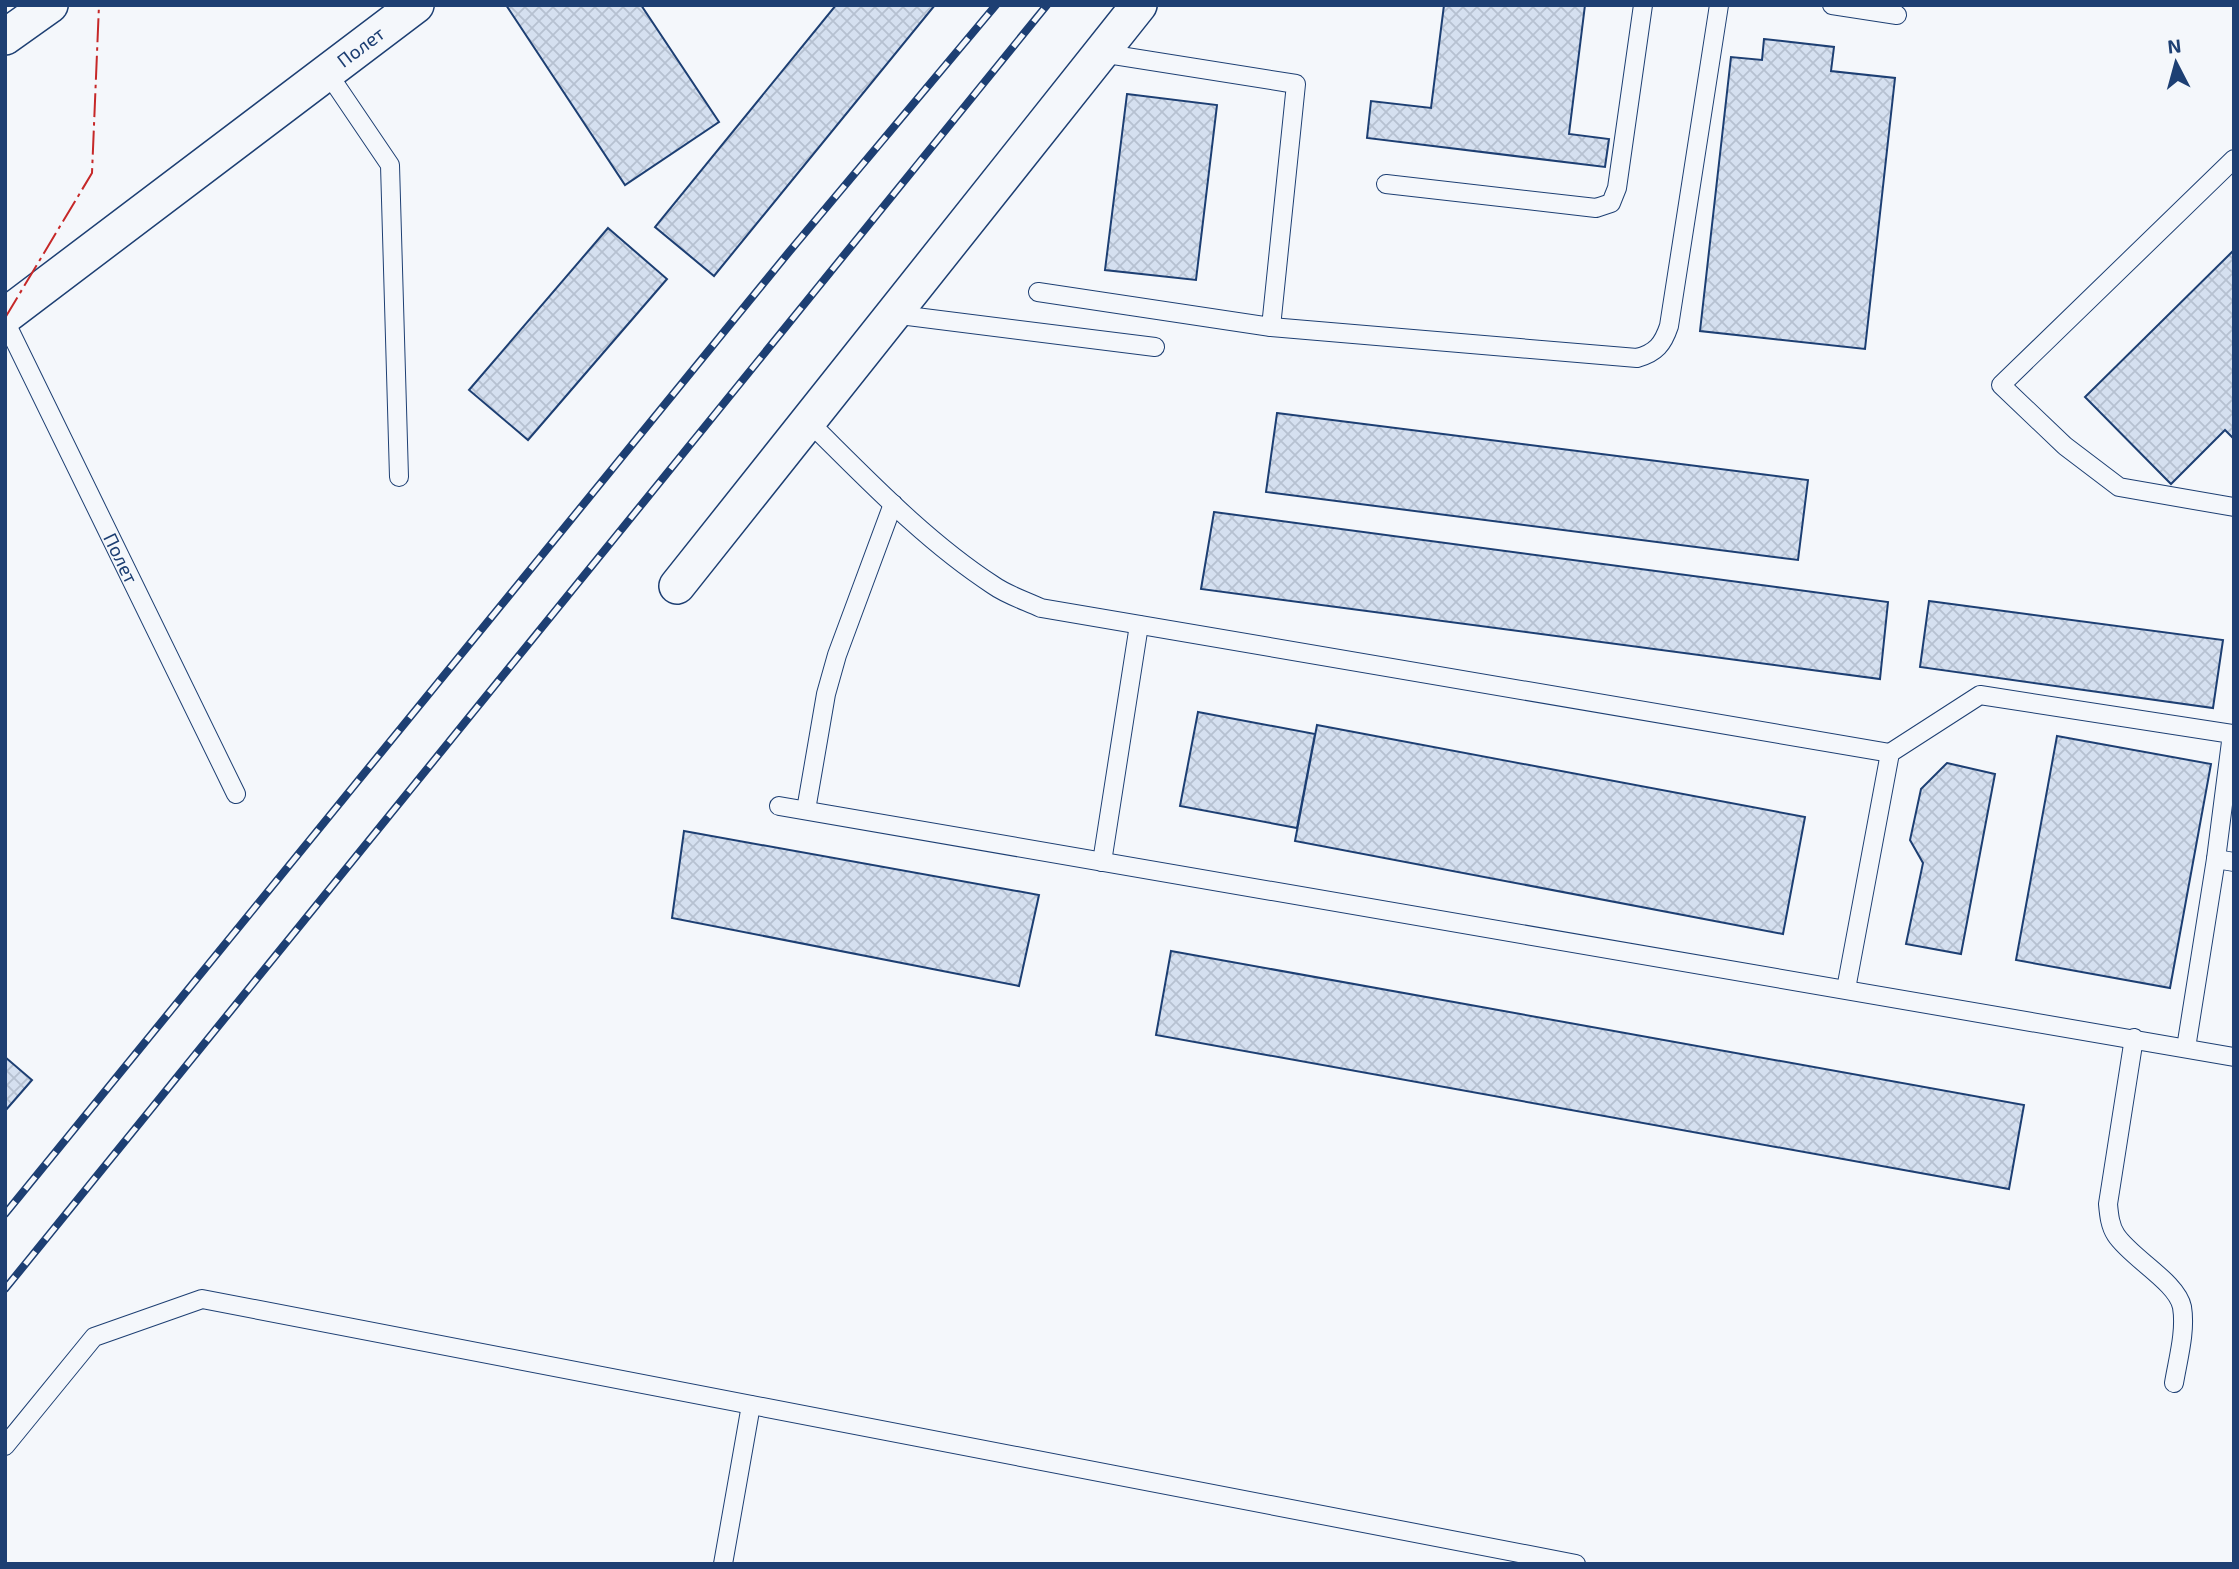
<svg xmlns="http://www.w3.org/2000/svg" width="2239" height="1569" font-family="'Exo 2',sans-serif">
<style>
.building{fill:url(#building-cross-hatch);stroke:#1d3f73;stroke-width:2}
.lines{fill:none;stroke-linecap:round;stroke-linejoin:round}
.service-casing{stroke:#1d3f73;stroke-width:20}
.minor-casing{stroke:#1d3f73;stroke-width:38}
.service{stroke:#f4f7fb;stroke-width:18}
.minor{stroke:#f4f7fb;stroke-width:35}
.rail-casing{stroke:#1d3f73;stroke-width:8}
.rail{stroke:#f4f7fb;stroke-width:5;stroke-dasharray:16;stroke-linecap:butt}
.power{stroke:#c62828;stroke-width:2;stroke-dasharray:24 5 3.5 5;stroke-linecap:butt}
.labels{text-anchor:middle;stroke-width:5;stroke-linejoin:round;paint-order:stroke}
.street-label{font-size:19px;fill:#1d3f73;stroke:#f4f7fb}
</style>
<defs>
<pattern id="building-cross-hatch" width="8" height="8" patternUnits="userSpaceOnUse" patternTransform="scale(1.75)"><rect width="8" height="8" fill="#d5e0f0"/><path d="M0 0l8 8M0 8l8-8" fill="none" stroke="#b6c1d1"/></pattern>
</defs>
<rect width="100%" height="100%" fill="#f4f7fb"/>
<path class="building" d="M506,5H641L719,122L625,185Z
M836,5H935L714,276L655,227Z
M1444,5H1585L1569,134L1609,139L1605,167L1367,138L1371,101L1431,108Z
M1764,39L1834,47L1831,71L1895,78L1865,349L1700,331L1731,57L1762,60Z
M1127,94L1217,105L1196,280L1105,270Z
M608,228L667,279L528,440L469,390Z
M2234,250V439L2225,430L2171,484L2085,397Z
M1277,413L1808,480L1798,560L1266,492Z
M1214,512L1888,602L1880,679L1201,589Z
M1929,601L2223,640L2213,708L1920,667Z
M1198,712L1315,734L1297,828L1180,806Z
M1317,725L1805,817L1783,934L1295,841Z
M2057,736L2211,764L2170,988L2016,960Z
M1947,763L1995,774L1961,954L1906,944L1923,863L1910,840L1921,789Z
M684,831L1039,895L1019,986L672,918Z
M1171,951L2024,1105L2009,1189L1156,1035Z
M5,1057L32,1080L5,1111Z"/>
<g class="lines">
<g class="service-casing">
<g id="service">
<path d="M1832,5L1897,15"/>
<path d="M327,72L390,165L399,477"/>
<path d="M2234,159L2001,385L2065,446L2119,487L2234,507"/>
<path d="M1386,184L1596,208L1611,203L1617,188L1643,5"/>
<path d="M1038,292L1271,327L1296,84L1101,53"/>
<path d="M892,314L1155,347"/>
<path id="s1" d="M5,321L236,794"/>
<path d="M1271,327L1637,358C1656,353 1663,344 1669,326L1719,5"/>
<path d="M807,420C866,478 924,540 993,585C1007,595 1026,601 1041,608L1890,753"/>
<path d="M779,806L2234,1057"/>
<path d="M806,810L826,694L837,655L893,504"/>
<path d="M2216,859L2234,862"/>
<path d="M1102,862L1139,625"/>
<path d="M1846,989L1890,753L1980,695L2232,734L2216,859L2186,1048"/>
<path d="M2134,1038L2108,1204C2109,1215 2110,1226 2116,1235C2131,1258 2177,1282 2182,1307C2186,1331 2178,1359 2174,1383"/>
<path d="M5,1446L94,1337L202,1299L1576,1564"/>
<path d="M723,1564L751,1405"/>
</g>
</g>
<g class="minor-casing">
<g id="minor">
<path d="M5,37L50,5"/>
<path id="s2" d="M5,316L416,5"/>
<path d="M677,586L1139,5"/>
</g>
</g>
<use href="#service" class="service"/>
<use href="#minor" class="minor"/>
<g class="rail-casing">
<path id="rail" d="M5,1214L789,252L996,5
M5,1289L1047,5"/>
</g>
<use href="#rail" class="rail"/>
<path class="power" d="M5,318L92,173L99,5"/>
</g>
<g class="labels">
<g class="street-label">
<text dy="7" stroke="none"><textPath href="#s2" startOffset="446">Полет</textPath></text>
<text dy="7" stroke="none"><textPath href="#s1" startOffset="264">Полет</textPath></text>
</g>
</g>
<rect width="2239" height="1569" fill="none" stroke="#1d3f73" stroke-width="14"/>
<g transform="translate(2176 63) rotate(354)" stroke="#f4f7fb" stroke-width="5" paint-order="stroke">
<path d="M0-5L12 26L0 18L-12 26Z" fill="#1d3f73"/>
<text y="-10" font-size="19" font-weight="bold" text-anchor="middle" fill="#1d3f73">N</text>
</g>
</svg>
